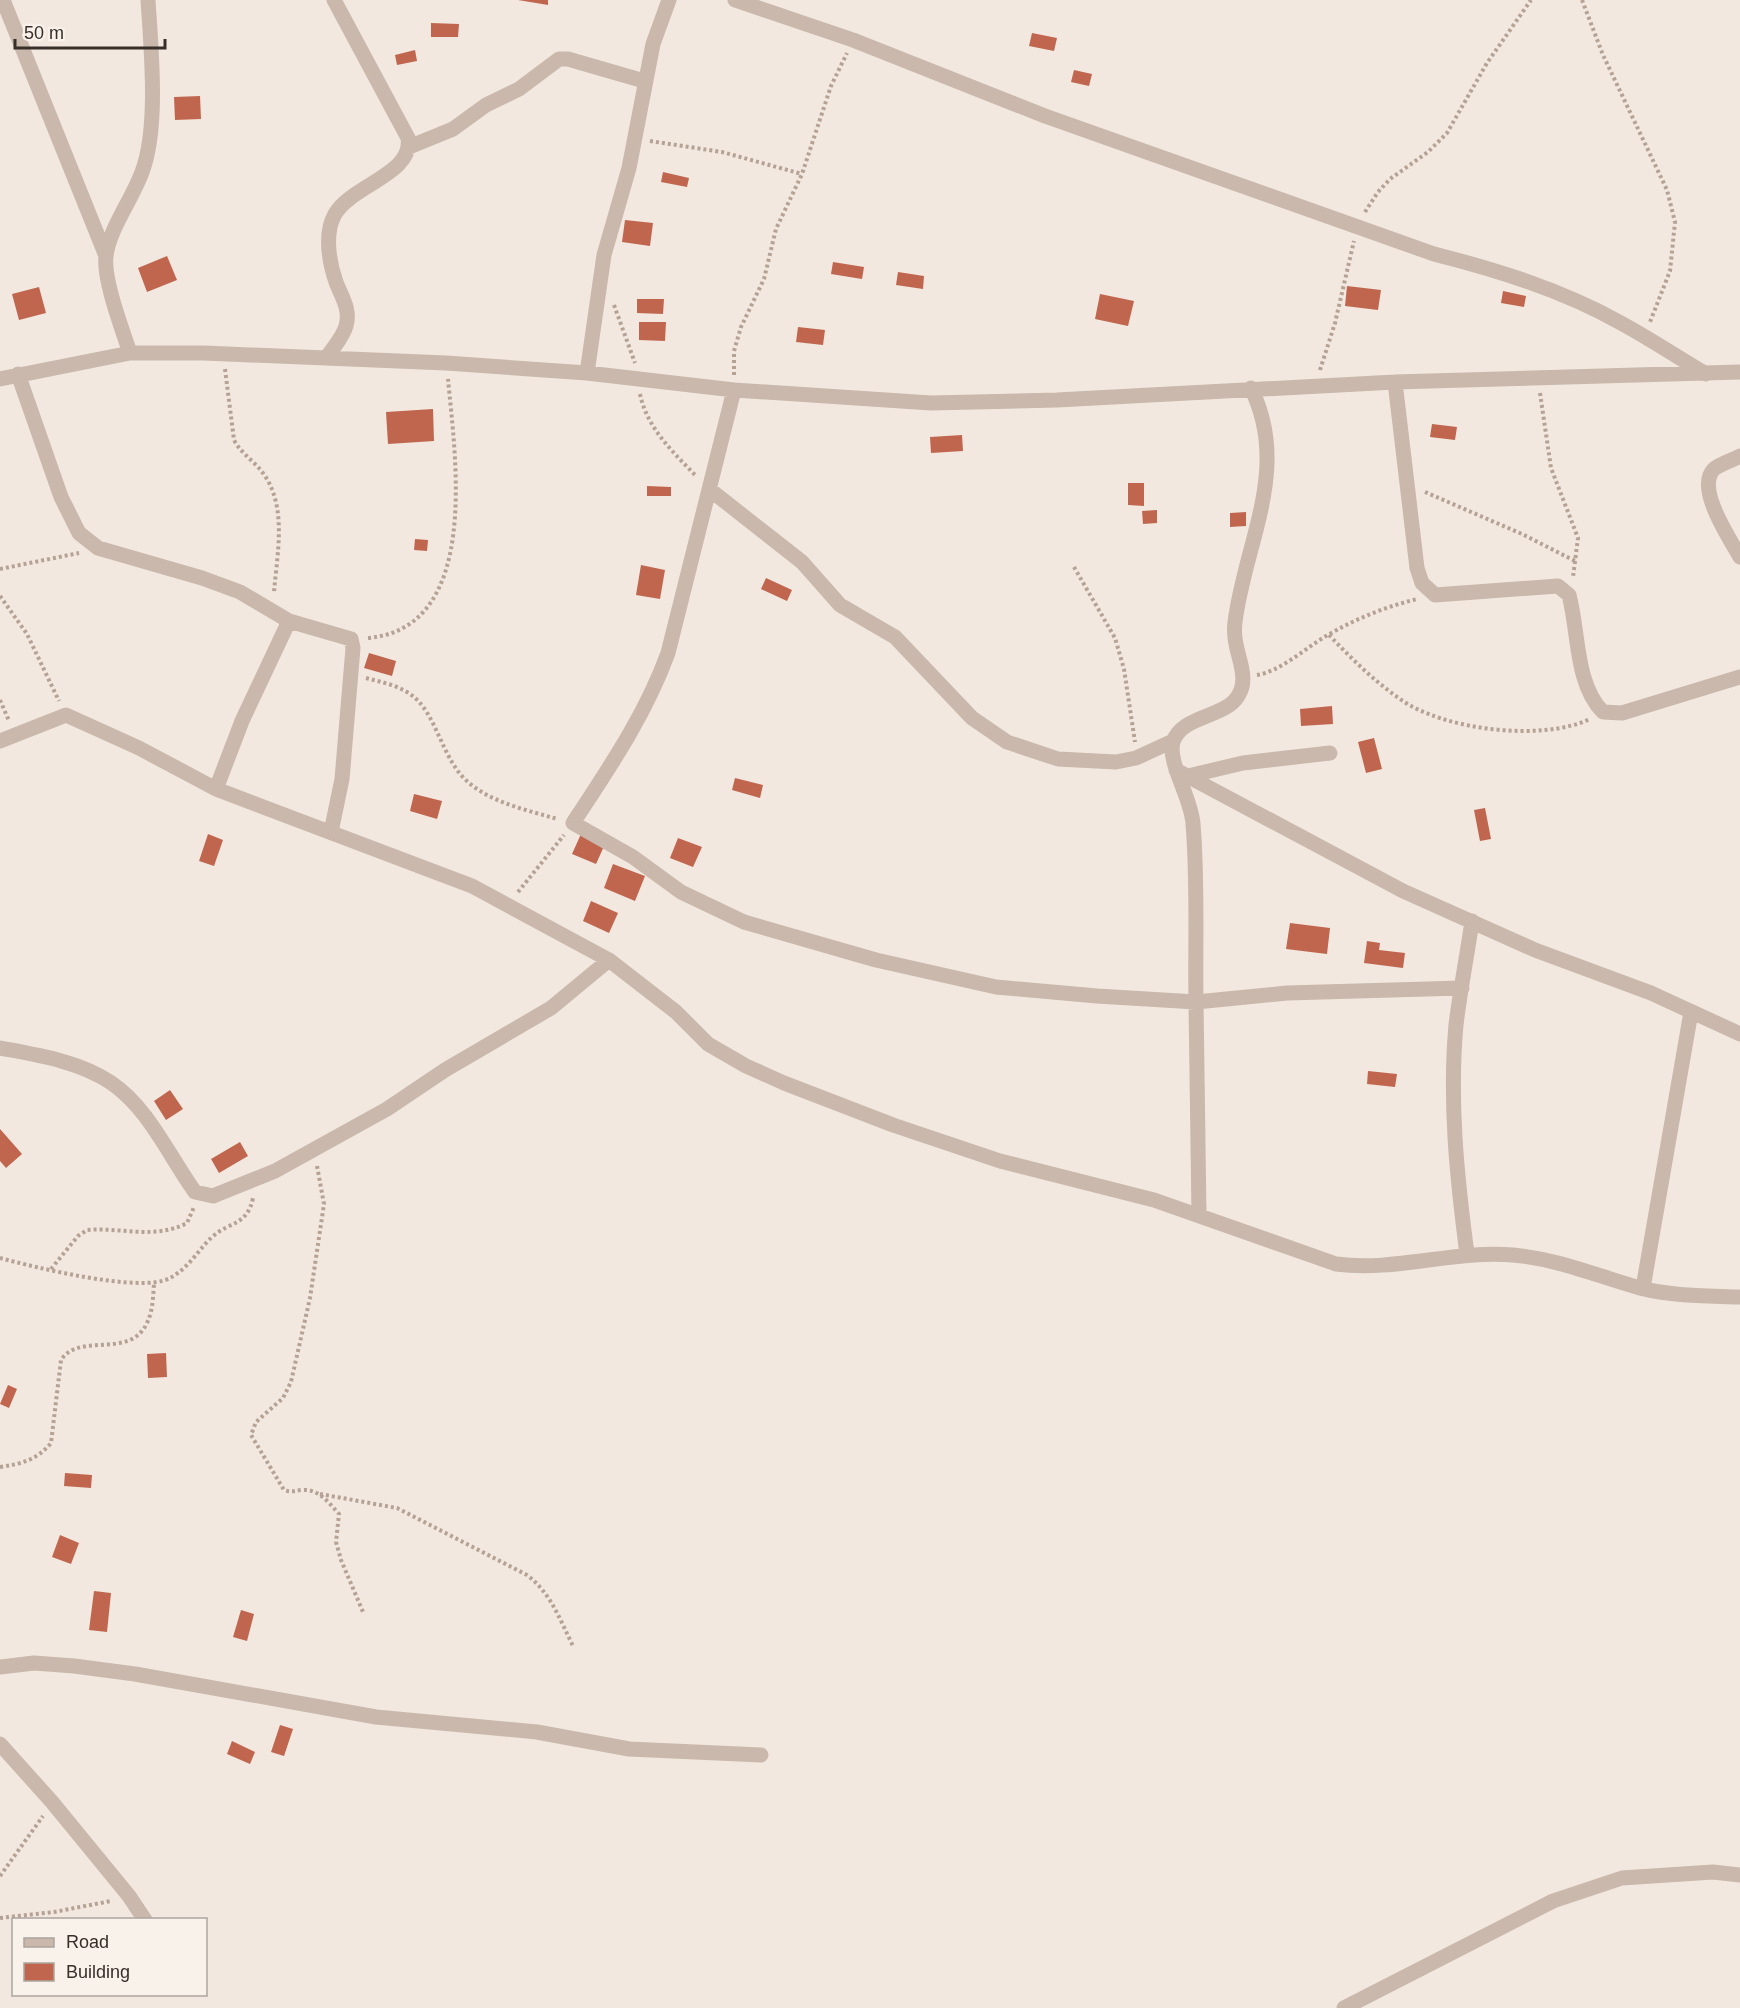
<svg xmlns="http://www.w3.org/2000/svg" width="1740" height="2008" font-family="Arial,sans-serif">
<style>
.building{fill:#c0664f}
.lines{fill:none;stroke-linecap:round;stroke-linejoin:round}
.path{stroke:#b5a295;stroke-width:4;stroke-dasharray:3 3;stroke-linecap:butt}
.minor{stroke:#c9b8ab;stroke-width:15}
</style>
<rect width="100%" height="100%" fill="#f2e8df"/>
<path class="building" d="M518,0H548V5Z
M431,23L459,24L458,37H431Z
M1032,33L1057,38L1054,51L1029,46Z
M415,50L417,61L397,65L395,55Z
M1074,70L1092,74L1089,86L1071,82Z
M200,96L201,119L175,120L174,97Z
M663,172L689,178L687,187L661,182Z
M625,220L653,223L650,246L622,242Z
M167,256L177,280L147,292L138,268Z
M833,262L864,267L862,279L831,274Z
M898,272L924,276L923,289L896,285Z
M1347,286L1381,290L1378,310L1345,306Z
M39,287L46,313L19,320L12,294Z
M1503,291L1526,296L1524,307L1501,303Z
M1100,294L1134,301L1128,326L1095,319Z
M637,299H664L663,314L637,313Z
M639,322H666L665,341L639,340Z
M798,327L825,330L823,345L796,342Z
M433,409L434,441L388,444L386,412Z
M1432,424L1457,427L1455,440L1430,437Z
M962,435L963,451L931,453L930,437Z
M1128,483H1144V506L1128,505Z
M647,486L671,487V496H647Z
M1157,510V523L1143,524L1142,511Z
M1246,512V526L1230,527V513Z
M415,539L428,540L427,551L414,550Z
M641,565L665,570L660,599L636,595Z
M766,578L792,590L787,601L761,589Z
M369,653L396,661L392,676L364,668Z
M1332,706L1333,724L1301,726L1300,709Z
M1374,738L1382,769L1366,773L1358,742Z
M735,778L763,785L760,798L732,790Z
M414,794L442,801L437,819L410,811Z
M1485,808L1491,839L1480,841L1474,810Z
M208,834L223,840L214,866L199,861Z
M581,834L605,844L596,864L572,854Z
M678,838L702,847L693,867L670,858Z
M613,864L645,876L635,901L604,888Z
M591,901L618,913L609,933L583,921Z
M1290,923L1330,928L1327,954L1286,949Z
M1367,941L1380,943L1379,950L1405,953L1403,968L1364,963Z
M1368,1071L1397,1074L1395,1087L1367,1084Z
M170,1090L183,1109L166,1120L154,1101Z
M0,1129L22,1154L6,1168L0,1161Z
M240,1142L248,1156L219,1173L211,1159Z
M166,1353L167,1377L148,1378L147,1354Z
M8,1385L17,1389L9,1408L0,1404Z
M65,1473L92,1475L91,1488L64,1486Z
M60,1535L79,1543L71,1564L52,1557Z
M94,1591L111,1593L107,1632L89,1630Z
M241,1610L254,1614L247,1641L233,1637Z
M280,1725L293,1729L284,1756L271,1752Z
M232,1741L255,1752L250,1764L227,1754Z"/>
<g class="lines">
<path class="path" d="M1582,0L1603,55L1667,190L1675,222L1670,271L1650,322
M650,141L722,152L802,174
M1365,212L1378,192L1390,179L1428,152L1447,133L1487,63L1531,0
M614,305L635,363
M225,369L234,440C242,455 256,462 265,476C287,509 277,555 274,592
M1320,370L1335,323L1354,241
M734,375V351L741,327L764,279L776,229L802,174L831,86L847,53
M1540,393L1551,468L1578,538L1573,577
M640,394C647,428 673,452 696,476
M1425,492L1522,534L1577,562
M1074,567L1115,638L1124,669L1135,742
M0,569L79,553
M0,596L27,634L59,701
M1329,635C1351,658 1374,681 1400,699C1443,730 1542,742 1590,719
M368,638C482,628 455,456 448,379
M1257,675C1279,672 1306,648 1326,636C1355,619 1385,607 1417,599
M366,678C381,682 397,685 410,694C437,712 441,759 468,782C492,803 527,810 557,819
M0,700L9,721
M518,892L564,835
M317,1166L324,1204L310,1298L291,1382L283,1398L256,1422L251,1435L284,1490C292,1493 296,1490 303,1490C319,1489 329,1503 339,1514L336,1542L341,1560L363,1612
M0,1258C34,1267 142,1294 170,1278C189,1268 198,1250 212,1237C230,1221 247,1226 253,1198
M51,1269L78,1236L87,1230C121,1227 154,1240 187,1223L194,1207
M0,1467C21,1464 37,1460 51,1443L61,1360C79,1332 128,1359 146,1325C153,1312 153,1297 154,1284
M320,1494L397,1508L527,1575C551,1593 560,1620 573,1646
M0,1876L43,1816
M0,1918L54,1912L111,1901"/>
<path class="minor" d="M3,0L106,256
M735,0L853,40L1045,116L1434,254C1497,270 1562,290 1619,322C1649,338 1677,357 1706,374
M409,147L453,129L486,105L519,89L559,59H568L644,81
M130,353C122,329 103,279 106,256C109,229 133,198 142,172C159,128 151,48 148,0
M327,357C333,348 343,337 346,326C351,309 341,296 336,282C329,262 324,233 335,214C352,185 414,174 408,138L334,0
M587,373L604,255L629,168L653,44L669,0
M18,374L61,497L79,533L98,548L202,578L240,592L289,621L351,639L353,648L342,779L331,832
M0,379L130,353H204L446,363L587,373L734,390L931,403L1057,400L1395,382L1740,372
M1395,382L1417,568L1422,583L1435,595L1558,586L1569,595C1579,632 1575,684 1603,712L1622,713L1740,677
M734,390L668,653C645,716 609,768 573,823L633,857L681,892L744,922L876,960L996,987L1097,996L1196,1002L1287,993L1462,988
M1740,456C1733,460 1720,464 1714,469C1695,488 1730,539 1740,557
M709,489L802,562L840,605L895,637L972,718L1007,742L1058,759L1116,762L1136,758L1173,741
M0,741L66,715L139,748L216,789L472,886L609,960L676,1012L708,1044L746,1066L784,1083L893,1125L1000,1161L1154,1200L1336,1264C1395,1272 1453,1250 1513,1255C1558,1259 1597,1276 1640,1288C1671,1296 1708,1296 1740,1297
M1176,770L1403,891L1535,950L1651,993L1740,1034
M1188,776L1243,763L1330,753
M216,789L242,721L289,621
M0,1048C37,1055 78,1061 110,1082C148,1107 169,1156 195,1192L213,1196L275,1171L387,1109L445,1070L551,1008L609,960
M1199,1215C1198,1144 1197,1073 1196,1002C1195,942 1198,883 1193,824C1192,799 1167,762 1173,742C1182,715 1225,718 1238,696C1252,674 1231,651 1235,622C1245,542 1291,469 1251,388
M1467,1254C1457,1178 1449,1101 1456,1025C1460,991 1467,956 1472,921
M1643,1288L1691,1012
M0,1667L34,1663L74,1666L135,1674L376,1717L537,1732L629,1749L761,1755
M0,1744L52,1802L129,1896L145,1920
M1344,2008L1553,1901L1622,1878L1713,1872L1740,1875"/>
</g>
<rect x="12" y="1918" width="195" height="78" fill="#f9f2eb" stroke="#aca49e" stroke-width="1.5"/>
<rect x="24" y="1938" width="30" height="9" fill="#c9b8ab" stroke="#aca49e" stroke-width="1.5"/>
<text x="66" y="1948" font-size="18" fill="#382e2a">Road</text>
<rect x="24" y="1963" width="30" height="18" fill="#c0664f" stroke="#aca49e" stroke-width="1.5"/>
<text x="66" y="1978" font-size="18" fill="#382e2a">Building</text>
<path d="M15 39v9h150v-9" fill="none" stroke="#382e2a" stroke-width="3"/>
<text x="24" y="39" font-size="18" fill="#382e2a" stroke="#f9f2eb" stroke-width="4.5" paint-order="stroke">50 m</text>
</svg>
